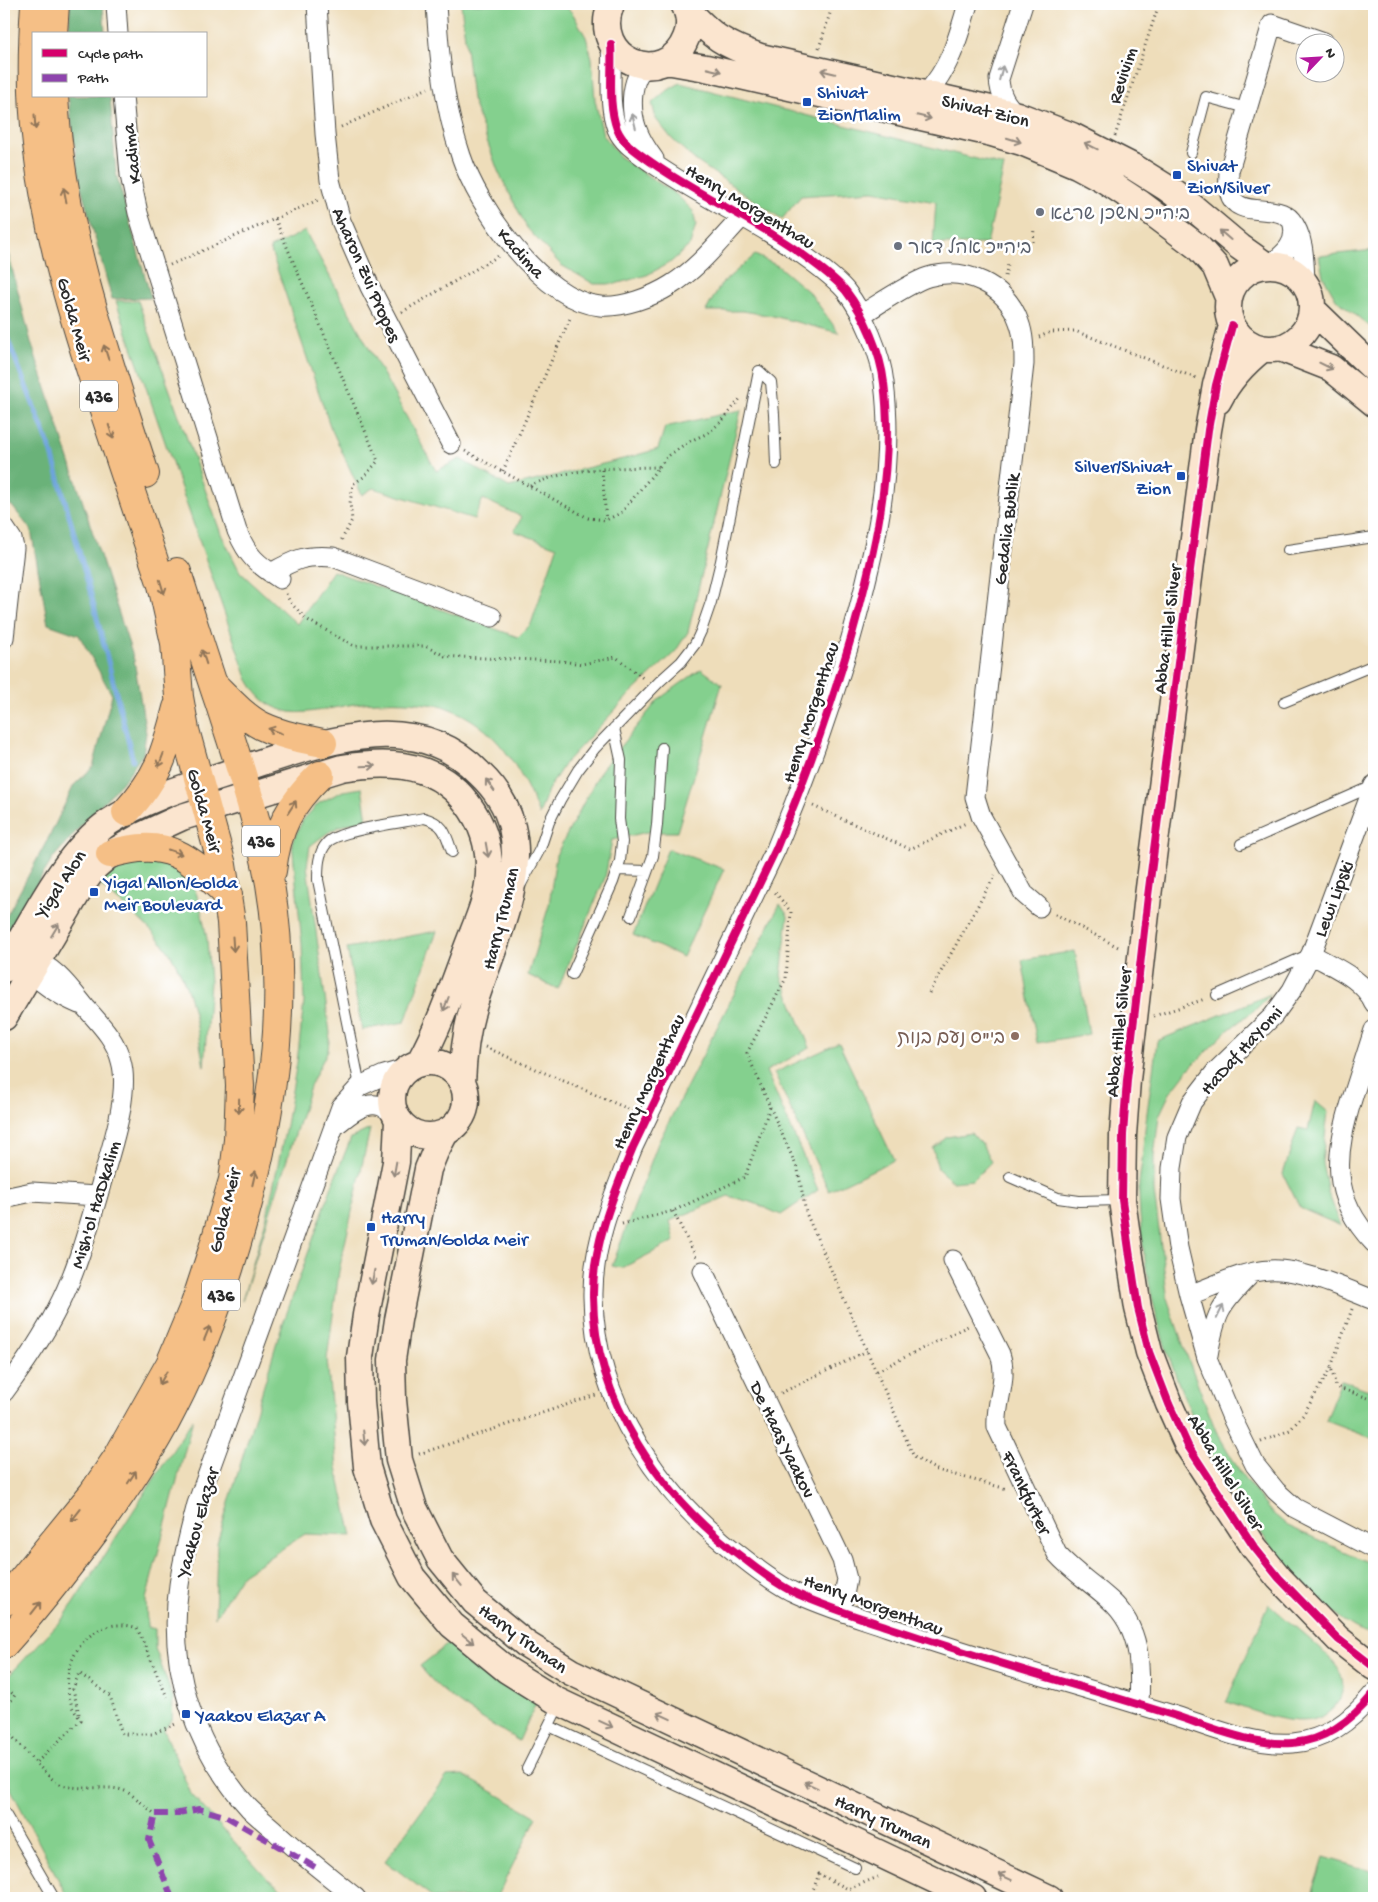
<svg xmlns="http://www.w3.org/2000/svg" width="1378" height="1902" font-family="'Gochi Hand','Playpen Sans Hebrew',sans-serif">
<style>
.green{fill:#84d08e;stroke:#587e5c}
.forest{fill:#6bb279;stroke:#4b6e52}
.lines{fill:none;stroke-linecap:round;stroke-linejoin:round}
.stream{stroke:#6da4db;stroke-width:5}
.lane-casing{stroke:#484640;stroke-width:12}
.street-casing{stroke:#484640;stroke-width:21}
.secondary-casing{stroke:#484640;stroke-width:29}
.primary-casing{stroke:#484640;stroke-width:30}
.path{stroke:#484640;stroke-width:3;stroke-dasharray:1 4;stroke-linecap:butt}
.lane{stroke:#fff;stroke-width:10}
.street{stroke:#fff;stroke-width:19}
.secondary{stroke:#fbe5cf;stroke-width:26}
.primary{stroke:#f5bf86;stroke-width:28}
.quiet{stroke:#8e44ad;stroke-width:6;stroke-dasharray:12 6;stroke-linecap:butt}
.cycleway-casing{stroke:#fff;stroke-width:11}
.cycleway{stroke:#d6006c;stroke-width:8}
.oneway{stroke:#93887d}
.oneway2{stroke:#a0a0a0}
.oneway3{stroke:#907558}
.transit-dot{fill:#1a4fb4;stroke:#fff;stroke-width:2}
.worship-dot{fill:#6b7280;stroke:#fff;stroke-width:2}
.education-dot{fill:#8d6e63;stroke:#fff;stroke-width:2}
.labels{text-anchor:middle;stroke-width:5;stroke-linejoin:round;paint-order:stroke}
.shield{fill:#fff;stroke:#6b6b6b;stroke-width:1}
.shield-label{font-size:18px;font-weight:bold;fill:#2b2b2b}
.street-label{font-size:19px;fill:#2b2b2b;stroke:#fff}
.transit-label{font-size:19px;fill:#164399;stroke:#fff;text-anchor:start}
.worship-label{font-size:19px;fill:#5b616d;stroke:#fff;text-anchor:start}
.education-label{font-size:19px;fill:#785e54;stroke:#fff;text-anchor:end}
</style>
<rect width="100%" height="100%" fill="#fff"/>
<filter id="ink" filterUnits="userSpaceOnUse"><feTurbulence type="fractalNoise" baseFrequency=".02" numOctaves="2"/><feDisplacementMap in="SourceGraphic" scale="10" xChannelSelector="R" yChannelSelector="G"/><feConvolveMatrix kernelMatrix="1 2 1 2 8 2 1 2 1" color-interpolation-filters="sRGB"/></filter>
<filter id="wash" filterUnits="userSpaceOnUse"><feTurbulence type="fractalNoise" baseFrequency=".0096" numOctaves="4" result="noise"/><feDisplacementMap in="SourceGraphic" scale="20" xChannelSelector="R" yChannelSelector="G"/><feGaussianBlur stdDeviation="1.12" result="paint"/><feColorMatrix in="noise" values="0 0 0 0 0 0 0 0 0 0 0 0 0 0 0 0 0 1.4 0 .05"/><feComposite in="paint" operator="in"/></filter>
<g filter="url(#wash)">
<rect width="100%" height="100%" fill="#eeddba"/>
<path class="green" d="M461,4H564L573,14L586,37L592,58L595,100L603,135L621,158L677,195L693,211L696,225L690,245L671,262L647,275L615,284H594L561,265L527,228L498,171L472,99Z
M680,83L1004,166L987,244H933L936,202L873,191L801,196L782,219L696,161L672,139L656,119L652,103L665,92Z
M305,231L436,471L460,459L509,487L623,459L658,449L665,427L741,410L688,632L675,652L631,693L565,763L548,790L539,815C521,768 496,725 445,707C440,704 433,705 427,704C405,701 384,701 362,703C342,705 309,715 290,712C268,707 258,698 247,678L116,301H138L221,534L240,572L297,624L333,571L518,637L531,624L557,547L514,531L522,517L483,499L474,519L373,488L362,495L330,426L270,248Z
M1374,250V330L1336,299L1323,276L1319,256Z
M755,255L778,266L810,293L839,333L773,316L743,311H706L721,284Z
M701,669L722,684L677,832H647L612,840L605,878L558,989L528,975L549,905L556,855L601,770L659,699Z
M362,788L367,820C339,824 332,829 310,846L307,866L330,1033L328,1050L311,1084L242,1301L267,1216L285,1131L297,1062L304,1002L302,944L292,842L303,820L319,803L343,791Z
M668,849L724,869L683,957L633,935Z
M161,855L191,879L200,904L207,939L210,982L204,1067C198,1032 193,995 176,964C160,933 125,907 99,884C115,859 134,860 161,855Z
M780,904L788,916L781,976L810,1048L766,1071L818,1190L781,1215L754,1203L728,1196L670,1221L675,1241L622,1268L612,1266L658,1143Z
M437,931L405,1022L362,1030L347,948Z
M1075,951L1089,1034L1037,1043L1022,960Z
M1271,994L1257,1008L1227,1031L1187,1071L1170,1093L1159,1116L1154,1156V1191L1168,1301L1187,1356L1216,1431L1242,1475L1270,1511L1288,1526L1374,1565V1634C1351,1635 1322,1601 1305,1585C1284,1566 1267,1542 1251,1518C1185,1423 1142,1310 1139,1194C1138,1183 1141,1171 1142,1160C1145,1120 1152,1080 1157,1041Z
M839,1043L894,1160L829,1191L774,1073Z
M1315,1101L1328,1112L1322,1162L1328,1192L1341,1226L1300,1208L1283,1174L1298,1128L1308,1130Z
M370,1129L339,1271L327,1359L337,1468L352,1536L305,1534L242,1575L215,1617L217,1543L278,1338L334,1180L351,1138Z
M971,1133L982,1144L991,1162L973,1180L953,1182L938,1169L933,1148L947,1137Z
M1341,1380L1374,1392V1439L1326,1421Z
M193,1419L146,1599L147,1627L155,1629V1648L173,1698L172,1720L164,1730L191,1794L268,1879L294,1898H68L4,1776V1681L65,1616Z
M1269,1604C1288,1622 1326,1650 1339,1670C1344,1680 1344,1690 1339,1700C1317,1740 1258,1712 1226,1702Z
M452,1641L536,1703L519,1741C484,1719 445,1700 420,1666Z
M463,1775L537,1817L496,1898H434L385,1861L447,1776Z
M1324,1857L1374,1872V1898H1311Z"/>
<path class="forest" d="M70,4H103L105,34H69Z
M68,96H110L116,173L151,298L112,299L80,183Z
M4,237L31,342L134,660L146,733L143,754L122,783L88,818L54,857L35,887L4,946V921L50,835L74,785L93,767L112,695L79,635L48,624L31,530L12,506L4,501Z"/>
<g class="lines">
<path class="stream" d="M4,330L51,450L92,598L133,760"/>
</g>
</g>
<g filter="url(#ink)">
<g class="lines">
<g class="lane-casing">
<path id="lane" d="M1191,153L1206,97L1247,108
M1288,550L1374,537
M1284,702L1374,665
M1241,844L1373,786
M617,870L647,871
M521,884L540,849L549,822L560,800L578,770L595,748L660,681L681,662L695,644L701,631L711,602L721,561L759,371L771,382L774,414L776,464
M631,916L653,856L657,825L662,748
M572,974L613,882L620,861L622,842L619,819L621,760L614,728
M1217,995L1308,955
M360,1086L318,880C318,867 318,853 327,843C336,830 405,822 424,818C444,823 446,834 452,852
M1010,1177L1058,1198L1079,1201L1121,1200
M549,1726L855,1868
M527,1769L560,1703
M4,1812L54,1898"/>
</g>
<g class="street-casing">
<path id="street" d="M116,4L118,34
M317,4L325,134L330,180L341,221L370,287L451,444
M436,4C439,56 444,106 461,156C478,207 541,300 600,306C622,308 652,297 671,285C699,268 720,240 742,217
M611,44C613,71 607,102 617,129C623,144 639,153 651,162C702,198 760,222 810,260C822,269 836,279 846,291C864,314 881,354 884,383C895,469 874,556 851,638C830,710 805,780 776,849L633,1147C614,1194 592,1245 593,1297C594,1402 662,1498 743,1558C758,1570 774,1582 791,1591C822,1606 856,1616 888,1627C945,1646 1002,1664 1060,1681C1098,1692 1137,1704 1176,1716C1213,1728 1254,1746 1293,1743C1328,1740 1354,1718 1374,1693
M652,65C648,68 642,70 639,74C635,80 634,86 633,93C630,119 638,138 654,159
M926,94C952,64 957,40 968,4
M123,96L130,175L138,213L237,531C248,557 257,564 280,579
M1017,115C1006,104 1000,96 999,79L1023,4
M1271,264C1285,253 1297,243 1293,225
M1305,283C1304,263 1305,237 1291,220C1275,201 1236,221 1229,191C1228,185 1229,177 1229,171L1272,24L1324,42
M861,315C879,304 909,283 928,277C965,266 1006,285 1019,322C1024,335 1024,349 1024,364L975,797L981,816L1024,894L1039,907
M4,527L12,539L14,548L4,638
M271,573C296,559 304,555 333,557L492,617
M1374,785L1311,954L1292,990L1273,1016L1216,1071L1192,1102L1177,1137L1172,1168L1171,1199L1178,1248L1189,1295L1207,1358L1233,1420L1255,1465L1276,1491L1295,1508L1374,1549
M1311,954C1333,967 1363,978 1374,1003
M22,964C37,980 58,995 79,1004
M1374,1030C1367,1052 1360,1074 1353,1096C1335,1154 1329,1196 1374,1243
M335,1126C347,1116 365,1100 381,1106C386,1108 391,1112 395,1115
M4,1198L32,1192L97,1196
M953,1260L1000,1354C1009,1380 995,1401 997,1427L1057,1554C1073,1572 1093,1584 1110,1600C1141,1628 1141,1665 1139,1704
M703,1271L842,1560L847,1579L841,1611
M1189,1295C1215,1286 1243,1271 1270,1270C1301,1268 1345,1289 1374,1300
M1208,1355C1215,1315 1219,1306 1248,1277
M4,1392C24,1365 42,1339 57,1309C77,1271 88,1229 100,1188C109,1154 131,1095 121,1061C116,1040 100,1024 86,1008C69,987 55,966 27,957
M356,1898C329,1876 301,1855 275,1831C266,1823 257,1816 249,1808C194,1747 167,1667 179,1585C183,1557 190,1531 197,1504L341,1107L360,1086L384,1075L408,1068"/>
</g>
<g class="secondary-casing">
<path id="secondary" d="M611,4C589,60 665,91 686,38C691,27 689,14 684,4
M687,9C713,37 723,44 760,57L1017,115L1072,136L1135,168L1167,188L1190,205L1240,247L1264,264
M666,61L706,68L992,133L1022,142L1077,165L1103,179L1138,202L1198,247L1215,266L1228,297
M1228 307a42 42 0 1 1 84 0a42 42 0 1 1-84 0Z
M1312,309L1374,369
M1232,326L1216,385L1208,430L1148,896L1127,1080L1123,1135L1122,1200L1129,1250L1138,1308L1149,1352L1169,1404L1188,1446L1254,1547L1279,1578L1338,1639L1374,1667
M1280,348L1331,368L1374,403
M1218,401C1229,379 1243,364 1262,349
M4,969C32,922 64,853 109,822C147,797 193,785 235,771C313,746 412,703 479,773C494,787 507,806 512,827C526,884 489,953 473,1007C466,1032 463,1057 462,1083
M4,1017L84,882L95,867L110,854L143,835L182,817L342,768C362,765 383,763 403,766C457,774 491,821 489,874C488,901 475,926 466,951C452,989 439,1027 419,1063
M392 1099a37 37 0 1 1 74 0a37 37 0 1 1-74 0Z
M398,1120L396,1162L366,1315L360,1357L361,1402L367,1467L383,1520L412,1577L452,1625L507,1670L555,1700L973,1898
M445,1133L435,1152L428,1169L398,1320L392,1360L393,1400L399,1460L414,1508L440,1559L475,1602L526,1644L571,1672L1049,1898"/>
</g>
<g class="primary-casing">
<path id="primary" d="M53,34L55,4
M54,96C61,228 105,350 145,474
M214,685C228,699 244,717 262,726C281,735 302,739 323,743
M126,812C159,776 165,754 177,708
M110,854C168,837 188,856 228,895
M272,871C277,828 290,804 320,775
M4,1602L93,1493L117,1458L170,1364L195,1304L212,1252L233,1180L238,1140L240,1086L231,922L222,865L185,730L179,697L175,643L162,585C142,525 122,465 102,405C74,320 47,233 37,144C31,98 32,50 35,4
M4,1644C37,1608 66,1570 95,1531C123,1492 151,1452 173,1408C204,1348 226,1284 244,1218C274,1108 289,997 270,884C259,823 239,764 220,705C205,661 191,616 177,572"/>
</g>
<path class="path" d="M1362,4L1374,8
M819,48L833,4
M341,127L428,88
M1115,136L1159,4
M275,219L378,461L365,476L353,484L350,503L352,520L340,543
M1033,242L1034,228
M170,265L318,200
M1005,276L1008,265
M402,312L500,255
M1039,337L1051,332L1075,331L1196,378
M465,451L588,518L606,520L621,513L668,456L688,442L708,433L722,421L740,399
M602,470L606,520
M503,471L571,316
M530,486C569,467 616,468 659,467
M286,594L290,602L306,619L354,646H425L445,656L459,657L561,661L582,664L616,657L644,679
M813,806L910,849L966,823
M1055,914L1120,948
M929,993L995,875
M1154,1016L1205,999
M485,1047L633,1111
M770,1107L798,1170L806,1213L914,1457L937,1470L1007,1489
M673,1211L696,1257
M622,1224L673,1211L745,1177L770,1107L747,1053L786,978L791,912L775,892
M1352,1309L1331,1367L1336,1387L1374,1400
M877,1371L968,1326
M781,1393L867,1351
M1261,1442L1290,1430L1303,1415L1331,1368
M419,1454L596,1395
M4,1672L5,1671L8,1674L4,1680
M4,1696L9,1691L15,1695L4,1712
M79,1714L73,1689L79,1673L110,1696L122,1734H152L178,1723
M4,1727C17,1741 43,1774 58,1783C77,1793 110,1783 127,1792C137,1798 146,1807 155,1814
M37,1762L81,1720C77,1714 72,1709 71,1703C56,1661 93,1612 137,1628L167,1697
M810,1898L819,1874L848,1889L878,1877"/>
<use href="#lane" class="lane"/>
<use href="#street" class="street"/>
<use href="#secondary" class="secondary"/>
<use href="#primary" class="primary"/>
<path class="quiet" d="M172,1898L149,1840L155,1814H174L199,1809L225,1816L320,1870"/>
<g class="cycleway-casing">
<path id="cycleway" d="M611,44C613,71 607,102 617,129C623,144 639,153 651,162C702,198 760,222 810,260C822,269 836,279 846,291C864,314 881,354 884,383C895,469 874,556 851,638C830,710 805,780 776,849L633,1147C614,1194 592,1245 593,1297C594,1402 662,1498 743,1558C758,1570 774,1582 791,1591C822,1606 856,1616 888,1627C945,1646 1002,1664 1060,1681C1098,1692 1137,1704 1176,1716C1213,1728 1254,1746 1293,1743C1328,1740 1354,1718 1374,1693
M1232,326L1216,385L1208,430L1148,896L1127,1080L1123,1135L1122,1200L1129,1250L1138,1308L1149,1352L1169,1404L1188,1446L1254,1547L1279,1578L1338,1639L1374,1667"/>
</g>
<use href="#cycleway" class="cycleway"/>
</g>
<defs><path id="oneway-shaft" d="M-6 0H5M1.5-3L5.5 0L1.5 3" fill="none" stroke-width="1.6" stroke-linecap="round" stroke-linejoin="round" transform="scale(1.25)"/></defs>
<g class="oneway">
<use href="#oneway-shaft" transform="translate(714 70) rotate(14)"/>
<use href="#oneway-shaft" transform="translate(828 72) rotate(-167)"/>
<use href="#oneway-shaft" transform="translate(924 117) rotate(13)"/>
<use href="#oneway-shaft" transform="translate(1014 140) rotate(17)"/>
<use href="#oneway-shaft" transform="translate(1091 146) rotate(-154)"/>
<use href="#oneway-shaft" transform="translate(1225 235) rotate(-139)"/>
<use href="#oneway-shaft" transform="translate(1326 366) rotate(26)"/>
<use href="#oneway-shaft" transform="translate(368 766) rotate(-2)"/>
<use href="#oneway-shaft" transform="translate(490 785) rotate(-126)"/>
<use href="#oneway-shaft" transform="translate(487 850) rotate(80)"/>
<use href="#oneway-shaft" transform="translate(55 930) rotate(-59)"/>
<use href="#oneway-shaft" transform="translate(446 1004) rotate(111)"/>
<use href="#oneway-shaft" transform="translate(395 1169) rotate(100)"/>
<use href="#oneway-shaft" transform="translate(373 1277) rotate(101)"/>
<use href="#oneway-shaft" transform="translate(364 1438) rotate(84)"/>
<use href="#oneway-shaft" transform="translate(457 1580) rotate(-129)"/>
<use href="#oneway-shaft" transform="translate(468 1639) rotate(39)"/>
<use href="#oneway-shaft" transform="translate(664 1716) rotate(-155)"/>
<use href="#oneway-shaft" transform="translate(606 1724) rotate(25)"/>
<use href="#oneway-shaft" transform="translate(811 1785) rotate(-155)"/>
<use href="#oneway-shaft" transform="translate(1005 1877) rotate(-155)"/>
</g>
<g class="oneway2">
<use href="#oneway-shaft" transform="translate(1001 73) rotate(-76)"/>
<use href="#oneway-shaft" transform="translate(634 121) rotate(-104)"/>
<use href="#oneway-shaft" transform="translate(1220 1312) rotate(-64)"/>
</g>
<g class="oneway3">
<use href="#oneway-shaft" transform="translate(35 122) rotate(86)"/>
<use href="#oneway-shaft" transform="translate(65 195) rotate(-101)"/>
<use href="#oneway-shaft" transform="translate(106 352) rotate(-108)"/>
<use href="#oneway-shaft" transform="translate(111 432) rotate(72)"/>
<use href="#oneway-shaft" transform="translate(162 587) rotate(73)"/>
<use href="#oneway-shaft" transform="translate(204 657) rotate(-108)"/>
<use href="#oneway-shaft" transform="translate(275 731) rotate(-160)"/>
<use href="#oneway-shaft" transform="translate(161 760) rotate(111)"/>
<use href="#oneway-shaft" transform="translate(292 807) rotate(-57)"/>
<use href="#oneway-shaft" transform="translate(175 852) rotate(19)"/>
<use href="#oneway-shaft" transform="translate(233 944) rotate(86)"/>
<use href="#oneway-shaft" transform="translate(239 1106) rotate(91)"/>
<use href="#oneway-shaft" transform="translate(254 1178) rotate(-77)"/>
<use href="#oneway-shaft" transform="translate(207 1333) rotate(-68)"/>
<use href="#oneway-shaft" transform="translate(163 1378) rotate(119)"/>
<use href="#oneway-shaft" transform="translate(132 1477) rotate(-57)"/>
<use href="#oneway-shaft" transform="translate(76 1515) rotate(128)"/>
<use href="#oneway-shaft" transform="translate(36 1608) rotate(-52)"/>
</g>
</g>
<g class="transit-dot">
<rect x="802" y="97" width="10" height="10" rx="2.5"/>
<rect x="1172" y="170" width="10" height="10" rx="2.5"/>
<rect x="1176" y="471" width="10" height="10" rx="2.5"/>
<rect x="89" y="887" width="10" height="10" rx="2.5"/>
<rect x="366" y="1222" width="10" height="10" rx="2.5"/>
<rect x="181" y="1709" width="10" height="10" rx="2.5"/>
</g>
<g class="worship-dot">
<circle cx="1040" cy="212" r="5"/>
<circle cx="898" cy="246" r="5"/>
</g>
<circle class="education-dot" cx="1015" cy="1036" r="5"/>
<g class="labels">
<g class="shield">
<rect x="80" y="380.5" width="38" height="31" rx="4"/>
<rect x="242" y="825.5" width="38" height="31" rx="4"/>
<rect x="202" y="1279.5" width="38" height="31" rx="4"/>
</g>
<g class="shield-label">
<text x="99" y="402">436</text>
<text x="261" y="847">436</text>
<text x="221" y="1301">436</text>
</g>
<g class="street-label">
<text transform="translate(1121 75) rotate(-72)" y="7">Revivim</text>
<text transform="translate(986 109) rotate(14)" y="7">Shivat Zion</text>
<text transform="translate(130 154) rotate(-97)" y="7">Kadima</text>
<text transform="translate(751 205) rotate(31)" y="7">Henry Morgenthau</text>
<text transform="translate(522 252) rotate(48)" y="7">Kadima</text>
<text transform="translate(368 274) rotate(66)" y="7">Aharon Zvi Propes</text>
<text transform="translate(76 319) rotate(74)" y="7">Golda Meir</text>
<text transform="translate(1005 529) rotate(-83)" y="7">Gedalia Bublik</text>
<text transform="translate(1166 629) rotate(-83)" y="7">Abba Hillel Silver</text>
<text transform="translate(809 712) rotate(-72)" y="7">Henry Morgenthau</text>
<text transform="translate(206 810) rotate(74)" y="7">Golda Meir</text>
<text transform="translate(59 883) rotate(-56)" y="7">Yigal Alon</text>
<text transform="translate(1332 898) rotate(-69)" y="7">Lewi Lipski</text>
<text transform="translate(499 918) rotate(-76)" y="7">Harry Truman</text>
<text transform="translate(1117 1032) rotate(-84)" y="7">Abba Hillel Silver</text>
<text transform="translate(1240 1049) rotate(-48)" y="7">HaDaf HaYomi</text>
<text transform="translate(647 1081) rotate(-65)" y="7">Henry Morgenthau</text>
<text transform="translate(94 1204) rotate(-73)" y="7">Mish'ol HaDkalim</text>
<text transform="translate(223 1210) rotate(-76)" y="7">Golda Meir</text>
<text transform="translate(784 1439) rotate(64)" y="7">De Haas Yaakov</text>
<text transform="translate(1227 1471) rotate(59)" y="7">Abba Hillel Silver</text>
<text transform="translate(1028 1492) rotate(64)" y="7">Frankfurter</text>
<text transform="translate(196 1522) rotate(-74)" y="7">Yaakov Elazar</text>
<text transform="translate(874 1603) rotate(20)" y="7">Henry Morgenthau</text>
<text transform="translate(524 1637) rotate(36)" y="7">Harry Truman</text>
<text transform="translate(884 1820) rotate(25)" y="7">Harry Truman</text>
</g>
<g class="transit-label">
<text x="817" y="98">Shivat<tspan x="817" dy="22">Zion/Tlalim</tspan></text>
<text x="1187" y="171">Shivat<tspan x="1187" dy="22">Zion/Silver</tspan></text>
<text x="1171" y="472" text-anchor="end">Silver/Shivat<tspan x="1171" dy="22">Zion</tspan></text>
<text x="104" y="888">Yigal Allon/Golda<tspan x="104" dy="22">Meir Boulevard</tspan></text>
<text x="381" y="1223">Harry<tspan x="381" dy="22">Truman/Golda Meir</tspan></text>
<text x="196" y="1721">Yaakov Elazar A</text>
</g>
<g class="worship-label">
<text x="1050" y="219">ביה"כ משכן שרגא</text>
<text x="908" y="253">ביה"כ אהל דאר</text>
</g>
<g class="education-label">
<text x="1005" y="1043">בי"ס נעם בנות</text>
</g>
</g>
<rect width="1378" height="1902" fill="none" stroke="#fff" stroke-width="20"/>
<rect x="32" y="32" width="175" height="65" fill="#ffffff" stroke="#aaaaaa"/>
<rect x="42" y="49" width="25" height="8" fill="#d6006c" stroke="#aaaaaa"/>
<text x="78" y="58" font-size="15" fill="#2b2b2b">Cycle path</text>
<rect x="42" y="74" width="25" height="8" fill="#8e44ad" stroke="#aaaaaa"/>
<text x="78" y="82" font-size="15" fill="#2b2b2b">Path</text>
<g transform="translate(1320 58) rotate(65)"><circle r="24" fill="#ffffff" stroke="#aaaaaa"/>
<path d="M0-4L9 19L0 12L-9 19Z" fill="#b5179e"/>
<text y="-8" font-size="14" font-weight="bold" text-anchor="middle" fill="#2b2b2b">N</text>
</g>
</svg>
